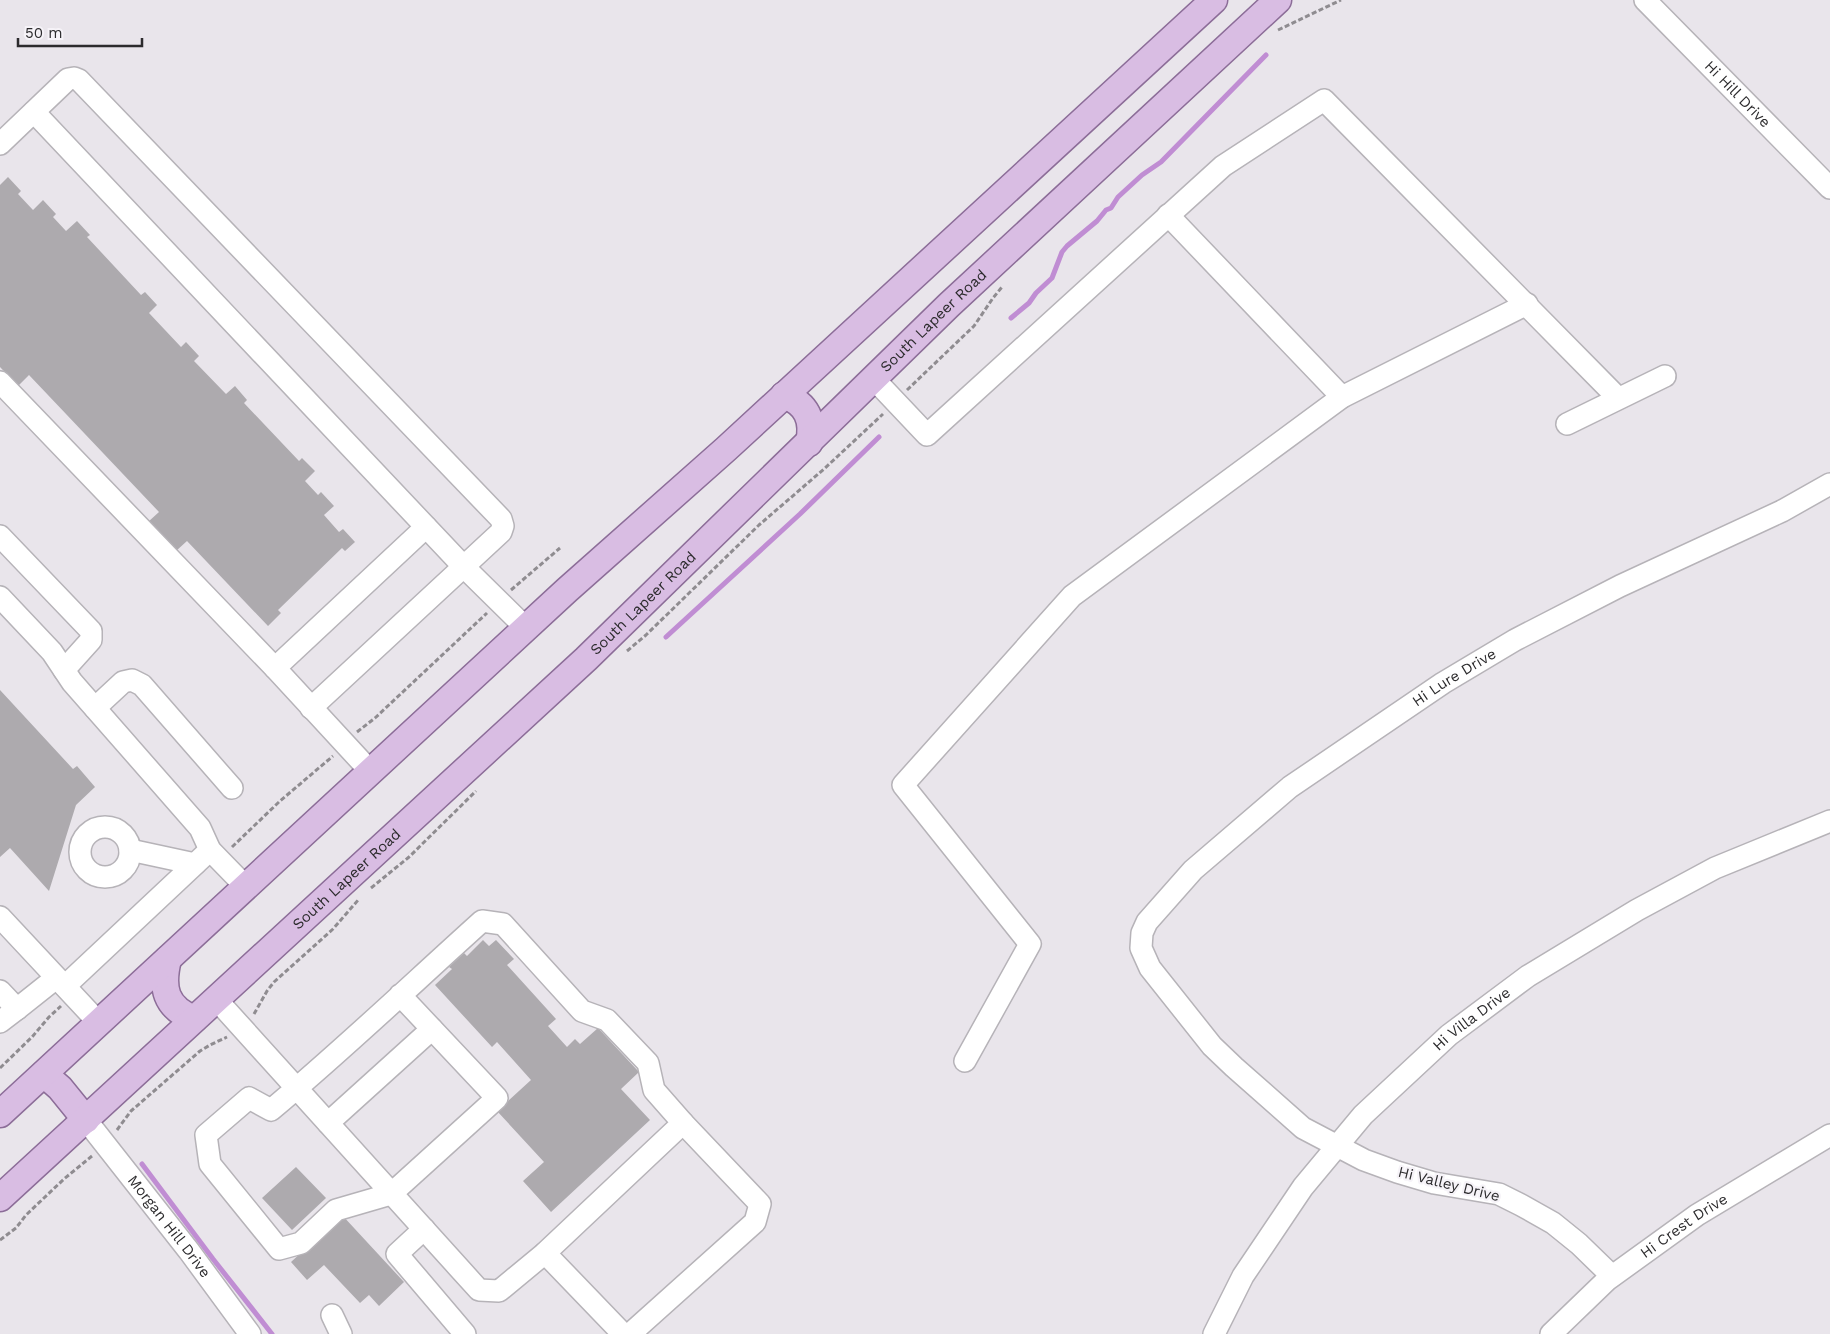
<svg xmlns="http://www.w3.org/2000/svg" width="1830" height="1334" font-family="'Work Sans',sans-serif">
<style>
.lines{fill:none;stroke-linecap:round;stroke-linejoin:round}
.stream{stroke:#c08dd3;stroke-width:5}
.building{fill:#adaaae}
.minor-casing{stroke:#b6b3b8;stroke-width:24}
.major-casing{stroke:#8c6d98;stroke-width:29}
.path{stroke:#8f8c90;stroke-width:3;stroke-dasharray:5 2.5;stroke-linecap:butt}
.minor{stroke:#fff;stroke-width:21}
.major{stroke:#d9bde3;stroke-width:26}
.labels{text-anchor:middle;stroke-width:4.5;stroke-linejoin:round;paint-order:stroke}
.street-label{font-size:15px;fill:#2c2b2d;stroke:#f6f3f8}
</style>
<rect width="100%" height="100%" fill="#e9e5eb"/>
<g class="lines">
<path class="stream" d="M1011,318L1029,303L1036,293L1052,278L1062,252L1067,246L1097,221L1106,210L1111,208L1118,197L1142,175L1161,162L1266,55
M666,637L800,514L879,437
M142,1164L213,1259L272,1334"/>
</g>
<path class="building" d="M8,177L21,191L18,194L33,210L43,200L56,214L53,217L66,231L77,221L90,235L87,237L141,295L145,292L157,305L149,313L181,347L186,342L199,356L194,361L226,394L235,386L247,400L244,403L299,461L302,458L315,471L305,481L318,495L321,492L334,506L324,515L339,532L343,529L355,542L345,551L342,548L278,610L281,613L268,626L187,541L176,551L148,522L159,512L29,375L18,386L0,367V185Z
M0,690L73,769L77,766L95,787L76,805L49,891L10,848L0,857Z
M483,940L489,946L496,940L514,959L507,965L556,1019L548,1026L567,1047L575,1039L580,1044L598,1028L639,1072L621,1089L650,1120L551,1212L523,1181L544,1162L497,1111L531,1080L497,1042L492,1047L435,985L452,969L449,967L464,953L467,956Z
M296,1167L326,1198L292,1230L262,1198Z
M342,1215L404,1282L379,1306L369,1295L360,1303L324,1265L307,1280L291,1262Z"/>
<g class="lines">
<g class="minor-casing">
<g id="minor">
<path id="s1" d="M1645,0L1830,188"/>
<path d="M34,112L464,567L526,628"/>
<path d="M0,144L68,79L74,78L79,80L501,519L503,526L501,532L311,708"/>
<path d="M1168,215L1342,397"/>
<path d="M874,379L927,435L1223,166L1324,100L1618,398"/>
<path d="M0,382L275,668L371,772"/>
<path d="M1567,424L1665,376"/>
<path d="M0,536L91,631V640L64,670"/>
<path d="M0,597L52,652L72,682L200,828L210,850L247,888"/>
<path d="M275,668L426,527"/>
<path d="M95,708L123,682L132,680L142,685L232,788"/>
<circle cx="105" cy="852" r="25"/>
<path d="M130,850L195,864"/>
<path d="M0,917L99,1023"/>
<path d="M65,986L210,850"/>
<path d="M0,991L17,1009L0,1022"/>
<path d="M216,999C304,1095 391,1193 479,1290L499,1291L545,1253L683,1123L654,1090L648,1063L607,1020L582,1011L503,924L482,921C412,984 343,1050 271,1110L249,1098L206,1135L210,1164L279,1249L301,1243L336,1210L391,1194L497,1098L400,995"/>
<path d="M17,1009L56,978"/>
<path d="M965,1061L1030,944L903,785L1072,596L1342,397L1527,304"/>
<path id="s2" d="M86,1120L189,1251L250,1334"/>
<path d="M328,1123L432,1029"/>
<path d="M424,1229L397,1254L465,1334"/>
<path d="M545,1253L623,1334"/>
<path id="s3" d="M1612,1276L1579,1244L1553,1223L1521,1205L1499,1194L1434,1183L1397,1172L1364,1160L1303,1128L1234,1067L1212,1046L1150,968L1141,948L1142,933L1147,922L1193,870L1290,787L1443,683L1515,640L1620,586L1782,511L1830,484"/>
<path d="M332,1315L341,1334"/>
<path d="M630,1334L755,1222L760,1204L683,1123"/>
<path id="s4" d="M1214,1334L1243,1276L1303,1187L1363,1115L1449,1035L1528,976L1637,910L1715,868L1830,821"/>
<path id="s5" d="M1551,1334L1607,1280L1697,1215L1830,1135"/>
</g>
</g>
<g class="major-casing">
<g id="major">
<path d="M784,395C807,404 814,420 809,443"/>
<path d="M168,959C161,988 165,1007 194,1019"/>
<path d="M44,1074L60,1088L86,1120"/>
<path d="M0,1114L567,590L726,449L1214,0"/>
<path id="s6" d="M0,1198L586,659L949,305L1278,0"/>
</g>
</g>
<path class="path" d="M1278,30L1341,0
M907,390L974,326L993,298L1002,287
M511,590L560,548
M627,651L646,635L759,525L824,469L883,414
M357,732L375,718L487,613
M232,847L280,801L333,756
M371,888L409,857L476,791
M254,1014L267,991L274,982L333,929L359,899
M0,1068L32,1037L49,1017L61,1006
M117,1130L131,1111L200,1051L210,1045L227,1037
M0,1240L16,1228L26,1215L64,1179L92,1156"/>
<use href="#minor" class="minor"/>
<use href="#major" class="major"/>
</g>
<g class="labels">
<g class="street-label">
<text dy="5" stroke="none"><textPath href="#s1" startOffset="132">Hi Hill Drive</textPath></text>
<text dy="5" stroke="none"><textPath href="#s6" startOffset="1281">South Lapeer Road</textPath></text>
<text dy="5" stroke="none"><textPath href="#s6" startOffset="876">South Lapeer Road</textPath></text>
<text dy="5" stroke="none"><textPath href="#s3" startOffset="1015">Hi Lure Drive</textPath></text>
<text dy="5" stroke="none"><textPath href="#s6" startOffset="471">South Lapeer Road</textPath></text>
<text dy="5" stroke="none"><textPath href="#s4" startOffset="411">Hi Villa Drive</textPath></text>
<text transform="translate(1449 1184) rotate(14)" y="5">Hi Valley Drive</text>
<text dy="5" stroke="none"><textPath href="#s2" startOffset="135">Morgan Hill Drive</textPath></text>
<text dy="5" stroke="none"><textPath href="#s5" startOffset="172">Hi Crest Drive</textPath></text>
</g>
</g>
<path d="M18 38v8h124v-8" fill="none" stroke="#2c2b2d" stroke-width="2.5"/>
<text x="25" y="38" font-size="15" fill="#2c2b2d" stroke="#f6f3f8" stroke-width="4" paint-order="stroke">50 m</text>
</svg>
